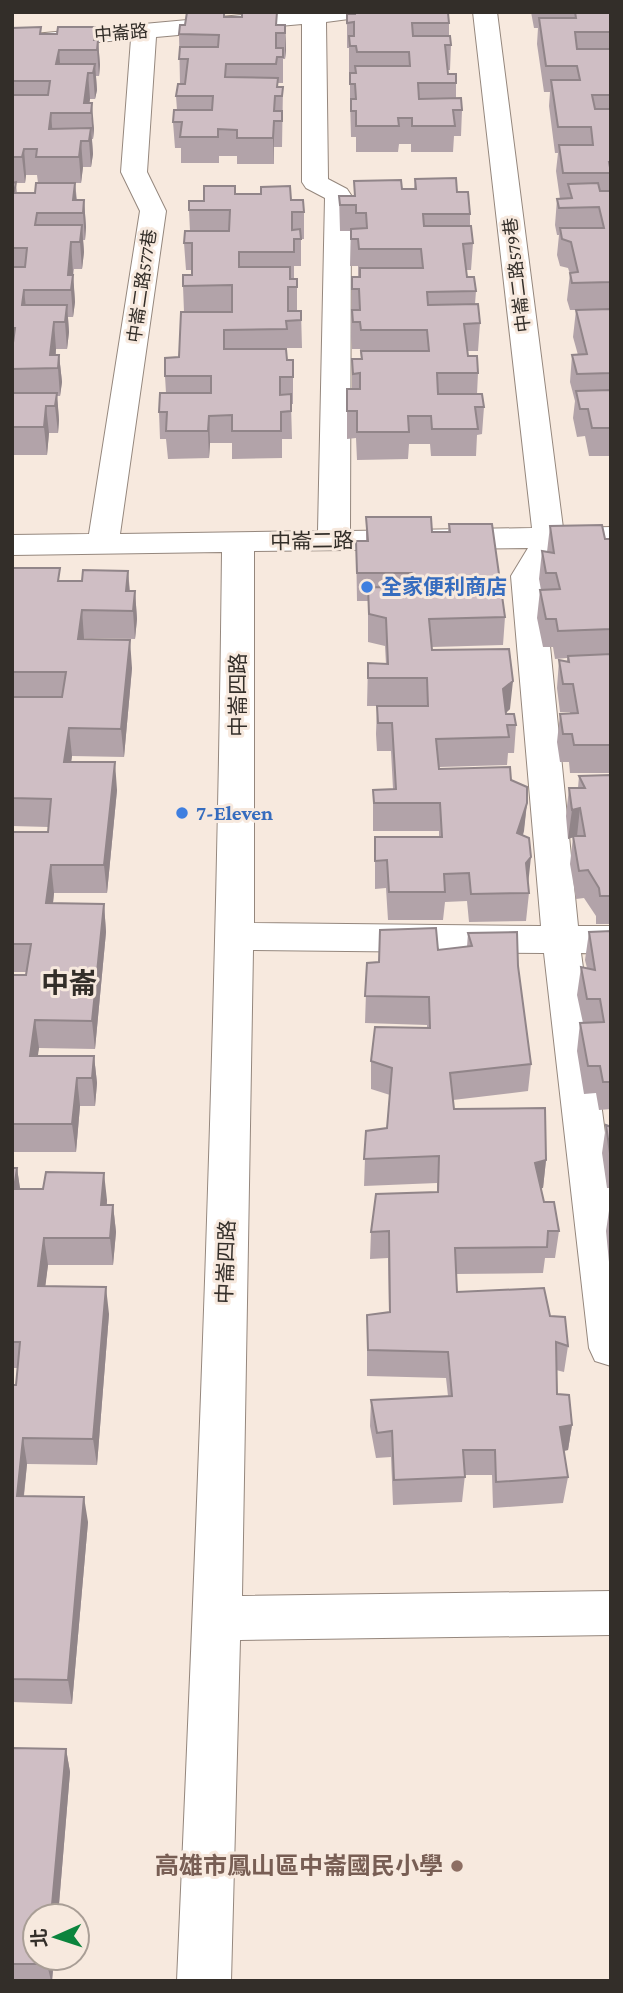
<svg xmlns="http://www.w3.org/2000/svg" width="623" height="1993" font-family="'Crimson Pro','Noto Sans TC',serif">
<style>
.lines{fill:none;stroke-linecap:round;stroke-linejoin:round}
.street-casing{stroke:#95877d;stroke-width:2}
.street{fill:#fff;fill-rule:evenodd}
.wall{fill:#b2a3a9;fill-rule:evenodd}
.shaded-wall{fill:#918589}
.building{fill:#cfbec4;stroke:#918589;stroke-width:2}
.shop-dot{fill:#3f7fe0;stroke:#f7e9de;stroke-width:2.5}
.education-dot{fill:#8d6e63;stroke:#f7e9de;stroke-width:2.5}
.labels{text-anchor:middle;stroke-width:6;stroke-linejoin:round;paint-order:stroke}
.far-street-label{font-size:18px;fill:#332e29;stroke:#f7e9de}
.street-label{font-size:21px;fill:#332e29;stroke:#f7e9de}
.shop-label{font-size:21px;font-weight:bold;fill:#366cbe;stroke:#f7e9de;text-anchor:start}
.near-education-label{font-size:24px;font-weight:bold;fill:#785e54;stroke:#f7e9de;text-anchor:end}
.district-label{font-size:28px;font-weight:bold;fill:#332e29;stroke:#f7e9de}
</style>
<rect width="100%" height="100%" fill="#f7e9de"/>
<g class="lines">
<g class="street-casing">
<path id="street" d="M274,12H368L364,17L326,22L328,179L347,189L351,195L350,531L532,528L473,12H497L563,528L611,527V547H559L543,576L578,926H611V954L581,953L611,1178V1366L595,1361L589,1348L544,953L253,950L242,1596L611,1591V1635L240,1640L231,1981H177C198,1505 217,1028 222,552L12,555V535L89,534L140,211L121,172L131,39L12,50V36ZM302,24V182L306,188L325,198L318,531L120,534L166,211L147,172L156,37ZM528,548L511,576L541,926L254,923V551Z"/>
</g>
<use href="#street" class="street"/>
</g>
<path class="wall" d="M354,12H443L449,23V36L451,45L450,70H448V74L456,83V98L462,110L461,136H454L453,152H411V144H399L398,152H356V137H351L350,99V73H355V72H349V48H347V14H354Z
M531,12H611V189H609V191H611V456H589L585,436L577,437L573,418L575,401L570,382L572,355H578L573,337L576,310H570L567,300L570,274L568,268L560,266L557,255L559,235H557L555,225L557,199H560L556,171L558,153H555L549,106L550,92H544L537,44L538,28H534Z
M225,17L277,25H285L286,50L285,59H283V83H278V87H283L282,147H274V164H237V156H219V163H181V148H175L173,122L177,110L176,96L180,84L179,34L185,25Z
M95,27L96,40H98L100,65L99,76H96L97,90L95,99H90L89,103L94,129L93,139H92L93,154L91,167H83L81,183H75L77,200H84L86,227L85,240H83L84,252L82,269H74L73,276L75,302L73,317H68L69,332L67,349H56V355H59L62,382L60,396H57L59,420L58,433H49L47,455H12V28L41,34H57ZM26,175H37L38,183L35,193H17L16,183H25Z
M415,179L457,192L470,214V226L473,243L471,270H466L467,277L476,291L475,304L480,323L478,351H467L468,356L478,373L477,394L484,407L482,434L477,435L476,456H431L430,444H409L408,459L357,460L356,438L347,439V389H352V359H361L360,349H352L351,337L352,277H360V276H358V266H350L351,231H340L339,196H354V181L402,189H414Z
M235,194L291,200L304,212V239H301V266H294V279H290H297V311H301L302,348H287V360H293V404H291L292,439H282V458L232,459V443H210L209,458L168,459L166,439H160L159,412L166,393L165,376L179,357L184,312L183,286L192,275V270H186L184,243L190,231L189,210L204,201Z
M366,517L432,532H448L449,524L505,617L503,645L432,647V650L510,709L506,713L516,725L514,753H508L507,765L439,767V769L511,780L527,803L523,835L529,893L526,921L469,922L467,901L445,902L443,920H388L386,888L375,889V837H439V831H373V790L393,789L391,751H377L376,734L377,706H425H367L368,663L386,664L385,646L368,642V601H357L356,541H366Z
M550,526L605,539H611V773H570L569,762H560L557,742L560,714L570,713V712H560L557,688L559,660L567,662V658L555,659L553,647H543L537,618L540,590H541L539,579L542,551L547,552Z
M12,568L61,581H82L128,571L130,591H135L137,619L135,639L84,638V639L132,668L124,757L72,756L71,762L117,790L107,893H54L53,903L104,904L106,932L95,1049L39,1048L37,1056H94L97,1083L95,1106H80L76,1152H13L12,1147V975H26V972H12V832H48V827L12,826Z
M611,775V924H596V916L584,898L576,899L570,864L573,837L568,839L566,816L569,788H578L579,776Z
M611,931V1109L599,1110L596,1093L584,1094L577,1051L580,1023H583L577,995L581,967L587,968L585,960L589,932Z
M468,933L518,966L531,1064L528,1091L453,1100L454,1109L546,1160L543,1188H541L544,1202L559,1231L555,1258H545L543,1273L456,1274L457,1292L550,1316L568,1346L564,1372L556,1370L557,1394L572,1425L568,1450L564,1451L568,1477L563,1503L493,1508L492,1475H465L462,1502L393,1505L391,1457L376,1458L370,1426L371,1400L448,1396L446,1378L367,1376V1315L389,1312L388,1258L370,1259L371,1232L437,1192V1183L364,1186L366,1131L387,1128L390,1095L371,1089V1061L427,1028V1025L365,1023L367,963L379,962L438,950L467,947Z
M606,1125L611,1127V1188H607L602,1153Z
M12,1168H17L20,1189L107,1200V1205H113L116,1232L113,1265H48L45,1286L109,1314L97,1465L27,1464L24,1496L88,1522L72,1704L12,1702V1385H16L18,1368H12Z
M610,1204L611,1262H609L606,1231Z
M12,1748L66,1749L70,1772L58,1916H35L54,1958L52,1981H12Z"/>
<path class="shaded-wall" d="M285,25L286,50L285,59Z
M95,27L97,50L98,40L100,65L99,76L97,50L94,40Z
M59,50L61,76L56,64Z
M95,64L97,90L95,99L93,73Z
M88,73L90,99L88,113L84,103Z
M92,103L94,129L93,139L91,113Z
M51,113L53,139L49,129Z
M274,121V164L273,138Z
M91,128L93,154L91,167L89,141Z
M81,141L83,167L81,183L79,157Z
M24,149L26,175L25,183L22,157Z
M75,183L77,209L73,200Z
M84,200L86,227L85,240L83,213Z
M82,225L84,252L82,269L80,242Z
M71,242L75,302L73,317L71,290L68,275Z
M24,290L27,317L22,305Z
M67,305L69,332L67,349L65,322Z
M54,322L56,349L54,368L50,355Z
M59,355L62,382L60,396L58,368Z
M57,393L59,420L58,433L55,406Z
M46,406L49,433L47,455L44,427Z
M209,416L210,443L209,458L208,431Z
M128,571L130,599L126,591Z
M135,591L137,619L135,639L133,611Z
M82,610L84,638L81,667L78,639Z
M130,640L132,668L124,757L121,729Z
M513,681L510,709L500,718L503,689Z
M69,728L72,756L67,790L64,762Z
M115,762L117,790L107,893L104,865Z
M527,803L524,831L515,861L517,833Z
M580,808L577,836L568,839L572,810Z
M531,857L528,885L526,863Z
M51,865L54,893L50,931L46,903Z
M104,904L106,932L95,1049L92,1021Z
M35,1020L39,1048L34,1083L30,1056Z
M94,1056L97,1083L95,1106L92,1078Z
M77,1078L80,1106L76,1152L72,1124Z
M546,1160L543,1188L532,1190L535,1163Z
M17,1168L21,1195L14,1189Z
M104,1173L107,1200L104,1232L101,1205Z
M113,1205L116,1232L113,1265L110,1238Z
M44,1238L48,1265L42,1313L38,1286Z
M106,1287L109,1314L97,1465L93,1439Z
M572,1425L568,1450L556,1452L560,1427Z
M23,1438L27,1464L21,1521L17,1496Z
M84,1497L88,1522L72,1704L68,1680Z
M66,1749L70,1772L58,1916H51Z
M48,1958H54L52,1981H51L47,1964Z"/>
<path class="building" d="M187,12H224V17H242V12H277L276,25H285V33H276V48H283V57H277L276,64H226L225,77L278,78L277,87H283L282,96H275L274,111H282V121H274L273,138H237V130L218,129V137H180L182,122H173L174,110H212L213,96H176L178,84H185L188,59H179L180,47H218L219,35L179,34L180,25H185Z
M355,12L448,13L449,23H412L413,36H450L451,45H445L448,74H456V83H418L419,99L461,98L462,110H453L455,126H412V118H398L399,126H356V111H351V99H356L355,84H350V73H356L355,66H410L409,52H357L356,46H350L349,36H354V22L347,23V14H355Z
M575,12H611V32H575L577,49H611V95H592L595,109H611V162H609L611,173H563L559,145H593L591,127H558L551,80H580L577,66H546L539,18H576Z
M41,27L40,34H57L58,27H95L94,40H98L97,50H59L56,64H95L93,73H88L84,103H92L91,113H51L49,129L91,128L89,141H81L79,157H36L37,149H24L22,157H12V95H48L50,81H12V28Z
M456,178L457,192H468L470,214H423L424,226H471L473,243L463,244L467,277H474L476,291L427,292L428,305L478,304L480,323L464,324L468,356H477L478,373H437L438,394H482L484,407H475L478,429H432L431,416H408L409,432H357V411H347V389H360V373L353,374L352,359H362L361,351H429L427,330H361L360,322H353L352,310H360L359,289H352V277H360V268H423L421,249H359L358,239H351V229L367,228L366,213H356V205H340L339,196H355L354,181L401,180L402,189H416L415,179Z
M16,182L14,193H35L36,183H75L73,200H84L83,213H37L35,225H82L80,242H71L68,275H73L71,290H24L22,305H67L65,322H54L50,355H59L58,368L12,369V350L15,328H12V267H25L27,248H12V183Z
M598,183L600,191H611V282L572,283L570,273L578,272L571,242L562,239L560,228H604L599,207L559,208L557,199L572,198L568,184Z
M204,186H235V194H261V187L290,186L291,200H303L304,212H292V230L300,229L301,239H294V252H239V267H290V279H297V287H288V311H301V320L286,321L287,329L224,330V349H286L287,360H293V377H280V395L291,394V411L281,412V431H232V415L209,416L208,431H166L167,412H159L160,393H211V376H165V358L179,357L181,312H232V285L183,286V275H192V243H184L185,231H229L230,210H189V201H204Z
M611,309V373L577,374L572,355L587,354L576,310Z
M611,390V428H592L588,409H580L576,391Z
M12,393H57L55,406H46L44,427H12Z
M366,517H431L432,532H450L449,524H492L505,617L429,619L432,650L509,649L513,681L503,689L506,714H514L516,725H507L509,737L436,739L439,769L510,767L511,780L527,787V803L517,833L529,838L531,857L526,863L529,893L471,894L469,873L444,874L445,892H389L387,860L375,861V837H442L440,803H374L373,790L396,789L392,723H378L377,706H428L427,678H368V663L388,664L386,618L369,614L368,587L413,588L412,573H357L356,541H368Z
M602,525L605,539H611V629L558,631L556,619H546L540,590L560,589L556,573H546L542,551L554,553L550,526Z
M12,568H60L58,581H82L83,570L128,571L126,591H135L133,611L82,610L78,639L130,640L121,729L69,728L64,762H115L104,865H51L46,903L104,904L92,1021L35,1020L30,1056H94L92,1078H77L72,1124H12V975H26L31,944H12V832H48L51,799L12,798V697H62L66,672H12Z
M611,654V745H574L572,734H563L560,714L578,713L573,684H563L559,660L569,662L568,656Z
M611,775V896H600L599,888L588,870L579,871L573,836H585L580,808L572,810L569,788H585L579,776Z
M436,928L438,950L472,946L468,933L517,932L518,966L531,1064L450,1073L454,1109L545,1108L546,1160L535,1163L544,1202H554L559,1231H548L547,1247L455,1248L457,1292L544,1288L550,1316L565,1317L568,1346L556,1342L557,1394L569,1395L572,1425L560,1427L568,1477L496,1482L495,1450H463L465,1477L394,1480L392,1431L377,1433L371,1400L452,1396L448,1352L368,1350L367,1315L390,1312L389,1231L371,1232L376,1194L438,1192L439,1156L364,1159L366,1131L387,1128L392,1068L371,1061L375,1027L430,1028L429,997L365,996L367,963L379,962L380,930Z
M611,931V1082H603L600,1066H588L580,1023L604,1022L600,999H587L581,967L595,970L589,932Z
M606,1125L611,1127V1160Z
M12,1168H17L14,1189H43L46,1172L104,1173L101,1205H113L110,1238H44L38,1286L106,1287L93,1439L23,1438L17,1496L84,1497L68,1680L12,1679V1385H16L20,1342H12Z
M12,1748L66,1749L51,1916H35V1958H48L47,1964H12Z"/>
<g class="shop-dot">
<circle cx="367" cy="587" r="7"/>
<circle cx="182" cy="813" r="7"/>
</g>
<circle class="education-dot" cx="457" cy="1866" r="7"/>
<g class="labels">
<g class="far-street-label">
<text transform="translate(121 33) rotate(-5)" y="6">中崙路</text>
<text transform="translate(517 275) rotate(-97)" y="6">中崙二路579巷</text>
<text transform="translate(142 286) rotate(-82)" y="6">中崙二路577巷</text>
</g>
<g class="street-label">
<text transform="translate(312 541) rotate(-1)" y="7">中崙二路</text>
<text transform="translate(238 695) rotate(-90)" y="7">中崙四路</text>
<text transform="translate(226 1262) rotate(-88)" y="7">中崙四路</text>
</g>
<g class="shop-label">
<text x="381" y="594">全家便利商店</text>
<text x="196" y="820">7-Eleven</text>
</g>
<g class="near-education-label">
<text x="443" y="1874">高雄市鳳山區中崙國民小學</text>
</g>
<g class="district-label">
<text x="69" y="993">中崙</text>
</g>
</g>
<rect width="623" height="1993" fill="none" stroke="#332e29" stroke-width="28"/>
<g transform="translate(56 1937) rotate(267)"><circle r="33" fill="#f7e9de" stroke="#a99e96" stroke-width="2"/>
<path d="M0-5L12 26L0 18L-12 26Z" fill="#0b843d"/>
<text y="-10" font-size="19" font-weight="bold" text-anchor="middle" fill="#332e29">北</text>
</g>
</svg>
